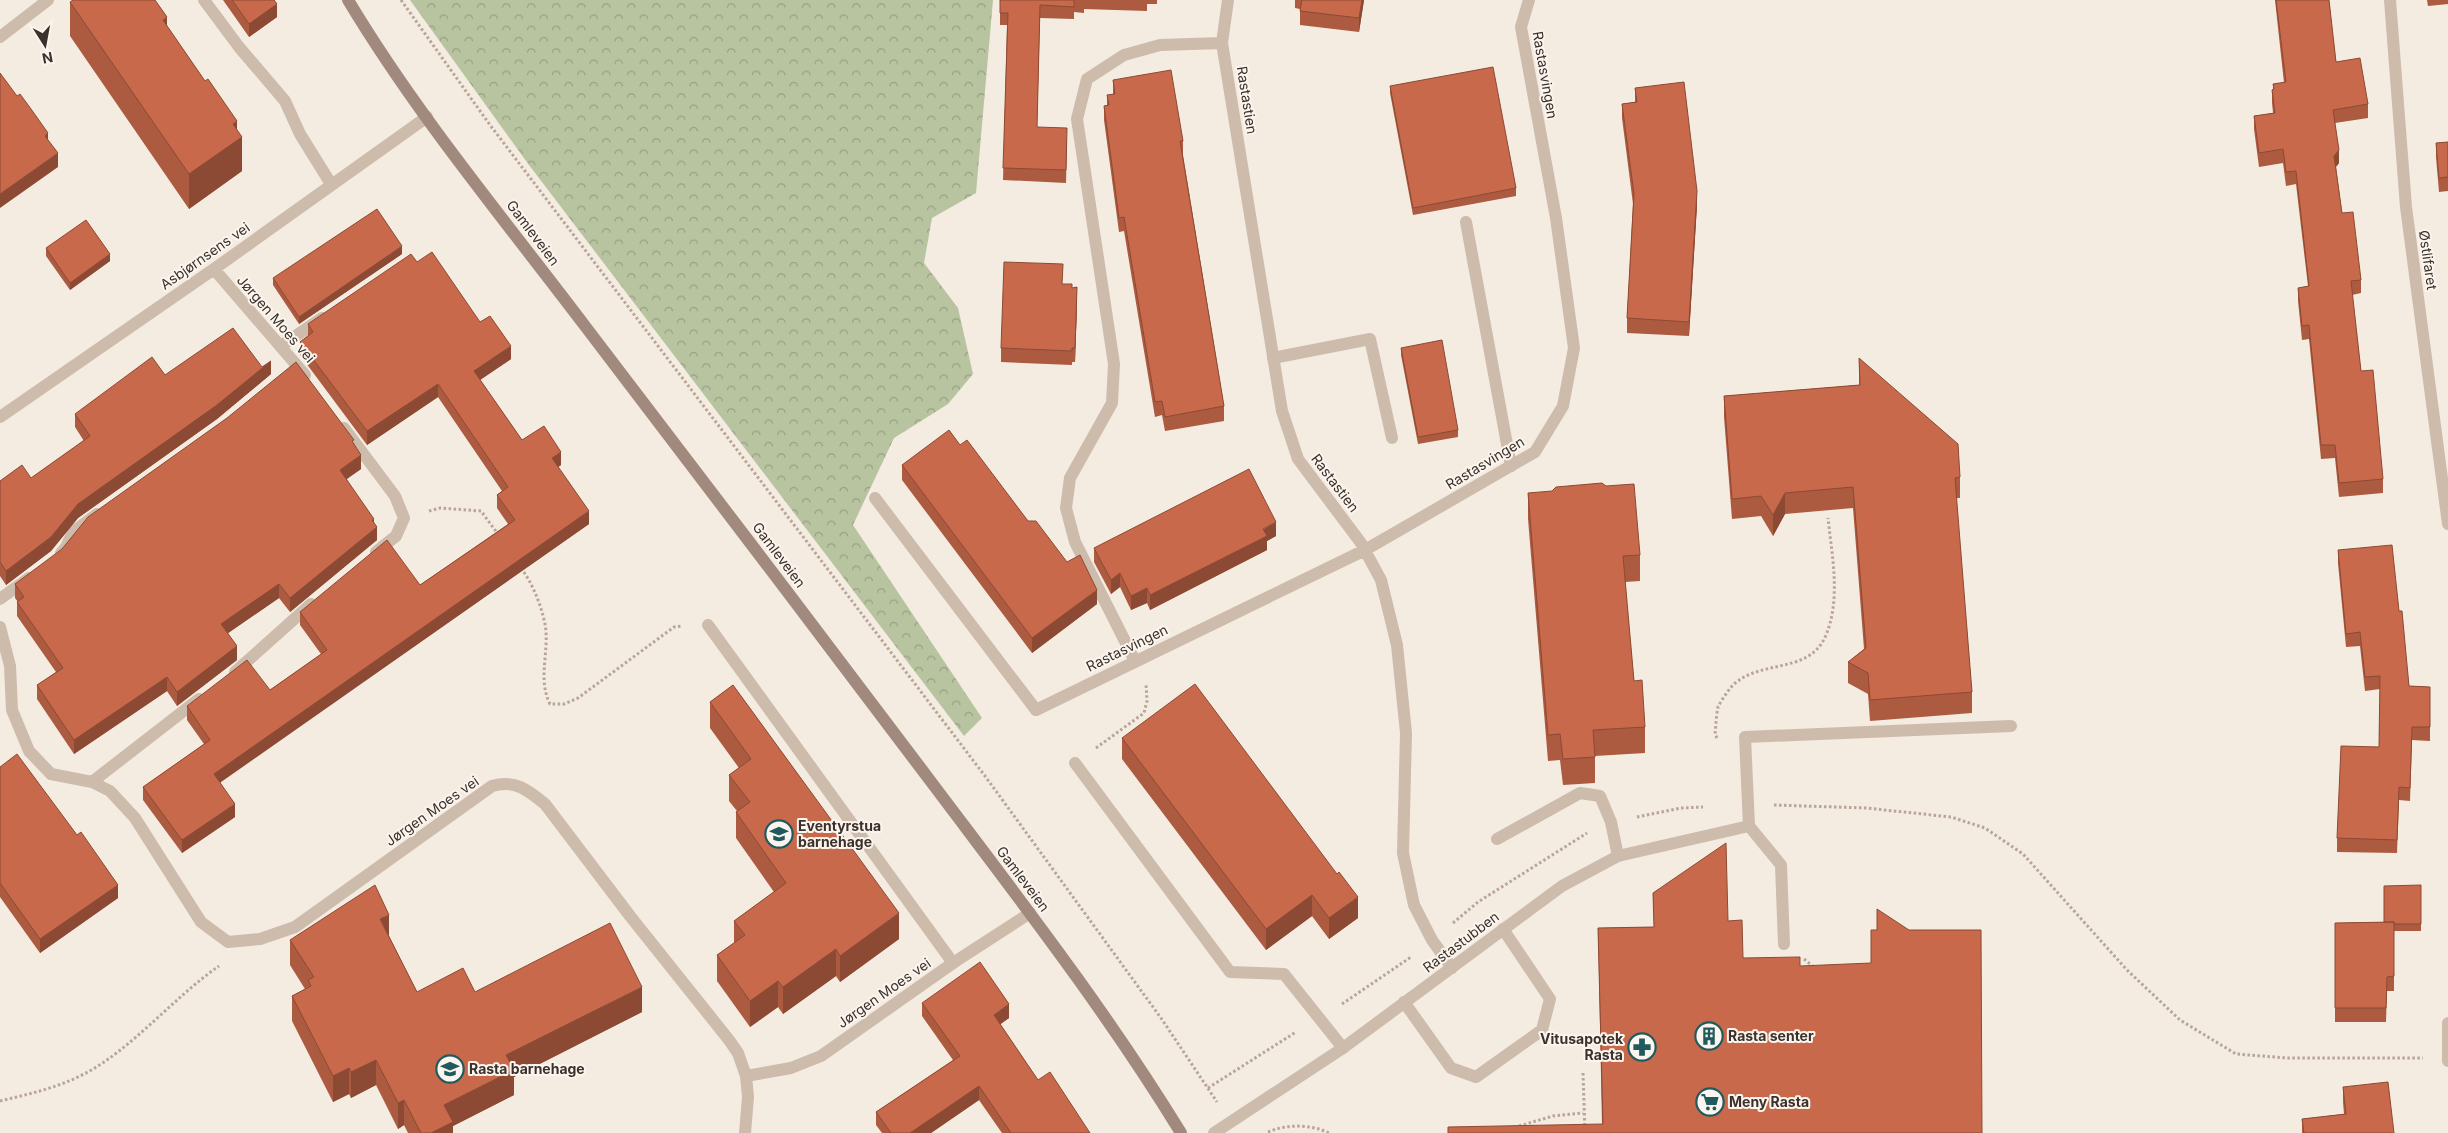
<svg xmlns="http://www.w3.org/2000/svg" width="2448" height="1133" font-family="Inter,sans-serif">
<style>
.forest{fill:url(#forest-crowns)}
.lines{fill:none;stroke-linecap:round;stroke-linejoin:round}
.path{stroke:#b9a596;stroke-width:3;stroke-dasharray:2.5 2.5;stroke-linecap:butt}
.lane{stroke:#cdbbac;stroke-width:12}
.street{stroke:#cdbbac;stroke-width:12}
.secondary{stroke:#a18a7d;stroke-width:12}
.wall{fill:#ac5a40}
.shaded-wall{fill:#8c4a34}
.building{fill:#c8694b;stroke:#8c4a34}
.labels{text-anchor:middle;stroke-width:4;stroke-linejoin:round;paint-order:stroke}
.street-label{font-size:14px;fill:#3b302b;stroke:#fbf5ee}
.poi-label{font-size:14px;font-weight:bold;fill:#3b302b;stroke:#fbf5ee;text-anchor:start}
</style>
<defs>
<pattern id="forest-crowns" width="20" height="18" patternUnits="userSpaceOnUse" patternTransform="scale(1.25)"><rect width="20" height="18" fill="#b8c4a0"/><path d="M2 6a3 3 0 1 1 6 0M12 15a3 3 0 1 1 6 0" fill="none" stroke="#97a083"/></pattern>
</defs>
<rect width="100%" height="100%" fill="#f4ebe1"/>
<path class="forest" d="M410,0H993L976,193L932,218L924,263L958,308L973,374L948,404L894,438L853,525L982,718L964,736L529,165Z"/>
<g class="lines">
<path class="path" d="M401,0L490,125L985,776L1161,1018L1217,1102
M429,511L440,508L481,511L498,534
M521,568C533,584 541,605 545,624C550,651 537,678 550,704H564L578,698L674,627L682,626
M1717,738L1715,734C1716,726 1716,716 1718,707C1720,703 1723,698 1726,694C1750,655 1808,679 1826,635C1841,599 1832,556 1828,518
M1096,748L1144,713L1147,701L1146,684
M1774,805L1866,808L1951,817L1985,828L2023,854L2127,970L2180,1020L2236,1054L2287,1058H2423
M1637,817L1681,808L1703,807
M1453,923L1478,902L1587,833
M1804,959L1815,968
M1342,1004L1411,957
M1583,1073L1585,1133
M1208,1088L1296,1032
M0,1101C29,1094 57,1088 84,1074C131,1050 174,997 219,966
M1519,1126L1553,1116L1583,1113
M1268,1132C1286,1124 1311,1124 1329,1133"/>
<path class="lane" d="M204,0L239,47L285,101L300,134L331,184
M1466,222L1511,466
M281,346L322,318
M1273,358L1370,339L1392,438
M875,498L1036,710
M708,625L953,963
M1075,763L1230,972L1284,974L1343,1048
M1497,839L1580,793L1600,796L1611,822L1618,856
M1784,944L1781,865L1749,826L1745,737L2011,726
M1404,1002L1451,1068L1476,1077L1542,1030L1550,999L1503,929"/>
<path class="street" d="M1228,0L1222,43L1282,411L1298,459L1361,543L1381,580L1397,645L1406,733L1403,853L1414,905L1432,940L1452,968
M2390,0L2406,207L2448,524
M0,37L48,0
M214,269L305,375
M0,417L214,269L427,117
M344,428L395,496L404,518L396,536L376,552
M61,553L66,547L73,532L97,514
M0,599L29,578
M0,627L10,666L12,710L29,751L51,774L92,782L110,791L135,818L201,922L228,942L260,939L295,927L492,786C514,779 528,790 545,804L630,916L729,1040L738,1053L746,1076L791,1068L821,1056L953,963L1030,913
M1135,661L1075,542L1066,508L1070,478L1112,403L1114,364L1077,119L1087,79L1124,55L1160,45L1222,43
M235,672L311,604
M1036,710L1365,550L1535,452L1563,406L1574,348L1556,218L1521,27L1529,0
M92,782L199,699
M2448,1023V1061
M745,1133L748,1097L746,1076
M1214,1133L1343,1048L1562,886L1618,856L1749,826"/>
<path class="secondary" d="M348,0C417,115 504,219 585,326C702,479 819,633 935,787C1020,900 1107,1012 1181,1133"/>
</g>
<path class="wall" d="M223,0H274L277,17L249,37Z
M1000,0H1157V4H1147V11L1084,9V13L1074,12V19L1040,18L1037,127L1067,141L1066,183L1003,180L1007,25H1000Z
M1295,0H1364L1359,32L1300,25V9L1295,8Z
M2275,0H2329L2336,62L2368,104V118L2335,123L2339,163L2336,167L2342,213L2361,280V293L2352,295L2361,371L2383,479V493L2339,497L2335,458L2321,459L2309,339L2302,340L2298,301V288L2308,286L2296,184L2286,186L2283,163L2259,167L2254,129V116L2273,113L2272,103V90L2273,89V84L2284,83Z
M2427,0H2448V4L2428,6Z
M70,2L167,26L237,130L242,171L189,209L70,36Z
M1113,80L1183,141V155L1224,406V421L1165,431L1162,415L1155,417L1124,231L1119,232L1104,120V106L1107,105V95L1113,94Z
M1390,86L1516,188V196L1413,215L1390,93Z
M1635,88L1697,205L1689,336L1627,333V318L1633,204L1622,118V104L1635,102Z
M2448,142V191L2439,192L2436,157V143Z
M46,248L110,261L70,290L46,256Z
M402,254L299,324L273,285V278Z
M417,262L480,322L511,359L480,380L522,440L561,465L558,467L589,524L220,782L235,817L182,853L143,800V787L204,744L187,720V706L270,690L321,654L300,625V612L420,585L508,524L497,508V495L502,491L438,397L367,445L300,355V342L308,336V324Z
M1063,284L1077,302L1075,362H1072V365L1001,362V348Z
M1401,348L1458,430V437L1418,444L1401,355Z
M1859,358L1960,477V498H1956L1972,692V713L1870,721L1868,694L1848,683V662L1864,649L1853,508L1785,514L1773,536L1761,516L1732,519L1724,417V396L1859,385Z
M262,367L271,374L217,419L78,518L51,551L6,585L0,576V481L31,478L84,441L75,427V414L165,375Z
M354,443L361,469L346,479L374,522L377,540L290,612L279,598L228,633L237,660L177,706L167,691L74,754L37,699V685L56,672L17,616V602H18L15,598V584Z
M960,445L1028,521L1097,604L1032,653L902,480V465Z
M1528,493L1640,555V581L1625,582L1634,681L1645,727V753L1595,756V783L1563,785L1560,760L1548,761L1528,519Z
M1276,536L1267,541V550L1150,610L1147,603L1131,610L1120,587L1111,594L1094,562V548Z
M2338,550L2399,611L2409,686L2430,687V741L2412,740L2410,801L2399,800L2397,853L2337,852V838L2379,747L2380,689L2365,691L2360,646L2346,647L2338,563Z
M710,702L899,939L840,982L836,976L783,1014L778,1007L750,1027L717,981V955L734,943V921L774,892L736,838V812L737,811L729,801V775L739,768L710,728Z
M1122,738L1358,918L1329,939L1312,916L1266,950L1122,759Z
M0,767L118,898L40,953L0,897Z
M2421,885V931H2394V991H2387L2386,1022H2335V923L2384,922Z
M1653,893L1728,921L1743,958L1800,966L1602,1124L1598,928L1654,927Z
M389,936L417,992H475L642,1012L514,1077V1095L453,1126V1133H408L404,1125L398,1129L376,1085L351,1098L349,1094L333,1102L292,1021V996L305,989L290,965V940Z
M922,1003L1009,1018L1000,1024L1038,1080L1090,1133H1002L979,1100L931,1133H882L876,1125V1112L953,1060L922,1016Z
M2343,1087L2394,1133H2302V1119L2344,1114L2343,1102Z"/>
<path class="shaded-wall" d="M1362,0H1364L1359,32V18Z
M277,4V17L249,37V24Z
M167,17V52L163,20Z
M237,121V140L242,137V171L189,209V174L233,124Z
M48,133V147L45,136Z
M2339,150V163L2334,169V156Z
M58,153V167L0,208V194Z
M1697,191V205L1689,336V322Z
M402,246V254L299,324V317Z
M110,254V261L70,290V283Z
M1077,287V302L1075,362V348Z
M511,346V359L474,384V371Z
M271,361V374L217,419L78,518L51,551L6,585V571L78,504Z
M438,384V397L367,445V431Z
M561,452V465L552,471V458Z
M361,455V469L340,484V470Z
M1785,493V514L1773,536V515Z
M589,511V524L214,787V774Z
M374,519V529L377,527V540L290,612V598Z
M1276,522V536L1267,541V550L1150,610V595Z
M1120,573V587L1111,594V580Z
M279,584V598L221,638V624Z
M1147,588V603L1131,610V596Z
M1097,590V604L1032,653V638Z
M237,646V660L177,706V692Z
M167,677V691L74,754V740Z
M235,804V817L182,853V840Z
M118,885V898L40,953V939Z
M1312,895V916L1266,950V929Z
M1358,897V918L1329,939V918Z
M899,913V939L840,982V956Z
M389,915V940L380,919Z
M836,949V976L783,1014V987Z
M778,981V1007L750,1027V1001Z
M642,987V1012L514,1077V1095L453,1126V1133H431L444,1105L506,1055Z
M1009,1004V1018L994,1029V1015Z
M376,1060V1085L351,1098V1072Z
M349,1068V1094L333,1102V1076Z
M979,1086V1100L931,1133H910Z
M404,1100V1125L398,1129V1103Z"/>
<path class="building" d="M73,0H155L167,17L163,20L205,81L208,79L237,121L233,124L242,137L189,174L70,2Z
M232,0H274L277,4L249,24Z
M1000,0H1074V7L1040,5L1037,127L1067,128L1066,170L1003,168L1008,13H1000Z
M1302,0H1362L1359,18L1300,11Z
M2276,0H2329L2336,62L2360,58L2368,104L2333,110L2339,150L2334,156L2342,213L2353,212L2361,280L2351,281L2361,371L2373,370L2383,479L2339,483L2335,445H2321L2309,325L2302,326L2298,288L2309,286L2296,171L2286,172L2283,149L2259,153L2254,116L2275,113L2272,90L2274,89L2273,84L2286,82Z
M1493,67L1516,188L1413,208L1390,86Z
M1171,70L1183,141H1180L1224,406L1165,417L1162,401L1155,402L1124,217L1119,218L1104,106L1109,105L1107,95L1115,94L1113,80Z
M0,73L17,96L20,94L31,109L48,133L45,136L58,153L0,194Z
M1684,82L1697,191L1689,322L1627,318L1634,194L1622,104L1637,102L1635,88Z
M2448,142V177L2439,178L2436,143Z
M377,209L402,246L299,317L273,278Z
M86,220L110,254L70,283L46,248Z
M432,252L480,322L490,316L511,346L474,371L522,440L544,426L561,452L552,458L589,511L214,774L235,804L182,840L143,787L210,740L187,706L247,660L270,690L327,650L300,612L387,540L420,585L515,520L497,495L508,487L438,384L367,431L300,342L313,332L308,324L411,254L417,262Z
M1004,262L1063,264L1062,284H1072V288L1077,287L1075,348H1072V351L1001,348Z
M233,328L262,367L271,361L217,405L78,504L51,537L6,571L0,562V481L22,465L31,478L90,436L75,414L152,357L165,375Z
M1442,340L1458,430L1418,437L1401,348Z
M1859,358L1958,444L1960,477L1955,478L1972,692L1870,700L1868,673L1848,662L1866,648L1853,487L1785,493L1773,515L1761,496L1732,499L1724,396L1860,385Z
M296,362L354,440L352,441L361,455L340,470L374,519L372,520L377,527L290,598L279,584L221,624L237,646L177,692L167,677L74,740L37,685L63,668L17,602L24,597L15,584L62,549L88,517L227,418Z
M949,430L960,445L967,440L1028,521H1036L1067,562L1080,555L1097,590L1032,638L902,465Z
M1249,469L1276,522L1263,529L1267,536L1150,595L1147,588L1131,596L1120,573L1111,580L1094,548Z
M1602,483L1606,486L1634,484L1640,555L1623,556L1634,681L1642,680L1645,727L1593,730L1595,757L1563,759L1560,734L1548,735L1528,493L1552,491L1556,487Z
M2392,545L2399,611H2402L2409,686L2430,687V727H2412L2410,788L2399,787L2397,840L2337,838L2341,746L2379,747L2380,676L2365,677L2360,632L2346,634L2338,550Z
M1195,684L1337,874L1339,872L1358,897L1329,918L1312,895L1266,929L1122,738Z
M733,685L899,913L840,956L836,949L783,987L778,981L750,1001L717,955L745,935L734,921L786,883L736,812L750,802L729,775L751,759L710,702Z
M17,754L77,835L81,832L118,885L40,939L0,883V767Z
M1726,843L1728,921L1742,920L1743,958L1800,957V966L1871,963V930H1877V909L1909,930H1981L1982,1133H1448V1127L1603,1124L1598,928L1654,927L1653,893Z
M375,885L389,915L380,919L417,992L463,968L475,992L610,923L642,987L506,1055L514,1070L444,1105L453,1122L431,1133H421L404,1100L398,1103L376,1060L351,1072L349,1068L333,1076L292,996L311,986L308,980L314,977L290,940Z
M2421,885V924H2394V922H2384V886Z
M2394,922V976L2387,977L2386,1008H2335V923Z
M980,962L1009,1004L994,1015L1038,1080L1050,1072L1090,1133H1011L979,1086L910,1133H891L876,1112L960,1056L922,1003Z
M2388,1082L2394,1133H2304L2302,1119L2346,1114L2343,1087Z"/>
<defs>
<g id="school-ring" transform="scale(1.4375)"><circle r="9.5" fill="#fbf5ee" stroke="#1f5a5e" stroke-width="1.5"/><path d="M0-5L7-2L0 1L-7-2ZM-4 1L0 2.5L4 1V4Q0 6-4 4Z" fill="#1f5a5e"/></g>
<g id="building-ring" transform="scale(1.4375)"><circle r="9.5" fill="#fbf5ee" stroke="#1f5a5e" stroke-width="1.5"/><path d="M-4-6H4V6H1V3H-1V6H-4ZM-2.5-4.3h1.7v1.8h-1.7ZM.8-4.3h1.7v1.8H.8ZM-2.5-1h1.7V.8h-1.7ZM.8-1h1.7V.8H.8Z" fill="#1f5a5e"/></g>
<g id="pharmacy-ring" transform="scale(1.4375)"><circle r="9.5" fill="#fbf5ee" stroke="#1f5a5e" stroke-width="1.5"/><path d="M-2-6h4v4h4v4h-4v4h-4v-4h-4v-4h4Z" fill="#1f5a5e"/></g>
<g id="supermarket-ring" transform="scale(1.4375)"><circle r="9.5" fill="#fbf5ee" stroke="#1f5a5e" stroke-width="1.5"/><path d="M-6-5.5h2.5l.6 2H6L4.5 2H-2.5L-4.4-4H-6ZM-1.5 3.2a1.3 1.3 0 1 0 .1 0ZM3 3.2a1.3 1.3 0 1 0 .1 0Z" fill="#1f5a5e"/></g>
</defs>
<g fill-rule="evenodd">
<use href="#school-ring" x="779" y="834"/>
<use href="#building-ring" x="1709" y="1036"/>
<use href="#pharmacy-ring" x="1642" y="1047"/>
<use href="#school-ring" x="450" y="1069"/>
<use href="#supermarket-ring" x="1710" y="1102"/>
</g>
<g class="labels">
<g class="street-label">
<text transform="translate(1545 75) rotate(80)" y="5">Rastasvingen</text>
<text transform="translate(1247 100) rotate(81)" y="5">Rastastien</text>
<text transform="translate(533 233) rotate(53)" y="5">Gamleveien</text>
<text transform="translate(205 256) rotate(-35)" y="5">Asbjørnsens vei</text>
<text transform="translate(2428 260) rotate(82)" y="5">Østlifaret</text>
<text transform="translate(276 319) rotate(49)" y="5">Jørgen Moes vei</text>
<text transform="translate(1485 463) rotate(-31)" y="5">Rastasvingen</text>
<text transform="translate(1335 483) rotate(53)" y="5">Rastastien</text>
<text transform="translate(779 555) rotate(53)" y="5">Gamleveien</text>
<text transform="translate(1127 648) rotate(-26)" y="5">Rastasvingen</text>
<text transform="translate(432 811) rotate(-35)" y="5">Jørgen Moes vei</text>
<text transform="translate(1023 879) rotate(53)" y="5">Gamleveien</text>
<text transform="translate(1461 942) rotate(-37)" y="5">Rastastubben</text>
<text transform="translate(884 993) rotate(-35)" y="5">Jørgen Moes vei</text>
</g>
<g class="poi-label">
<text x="798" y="831">Eventyrstua<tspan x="798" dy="16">barnehage</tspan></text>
<text x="1728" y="1041">Rasta senter</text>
<text x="1623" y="1044" text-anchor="end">Vitusapotek<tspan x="1623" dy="16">Rasta</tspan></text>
<text x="469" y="1074">Rasta barnehage</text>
<text x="1729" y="1107">Meny Rasta</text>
</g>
</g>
<g transform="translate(45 45) rotate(169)" stroke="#fbf5ee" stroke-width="4" paint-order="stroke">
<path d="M0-4L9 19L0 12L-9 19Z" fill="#3b302b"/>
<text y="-8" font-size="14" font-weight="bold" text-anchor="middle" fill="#3b302b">N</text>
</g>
</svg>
